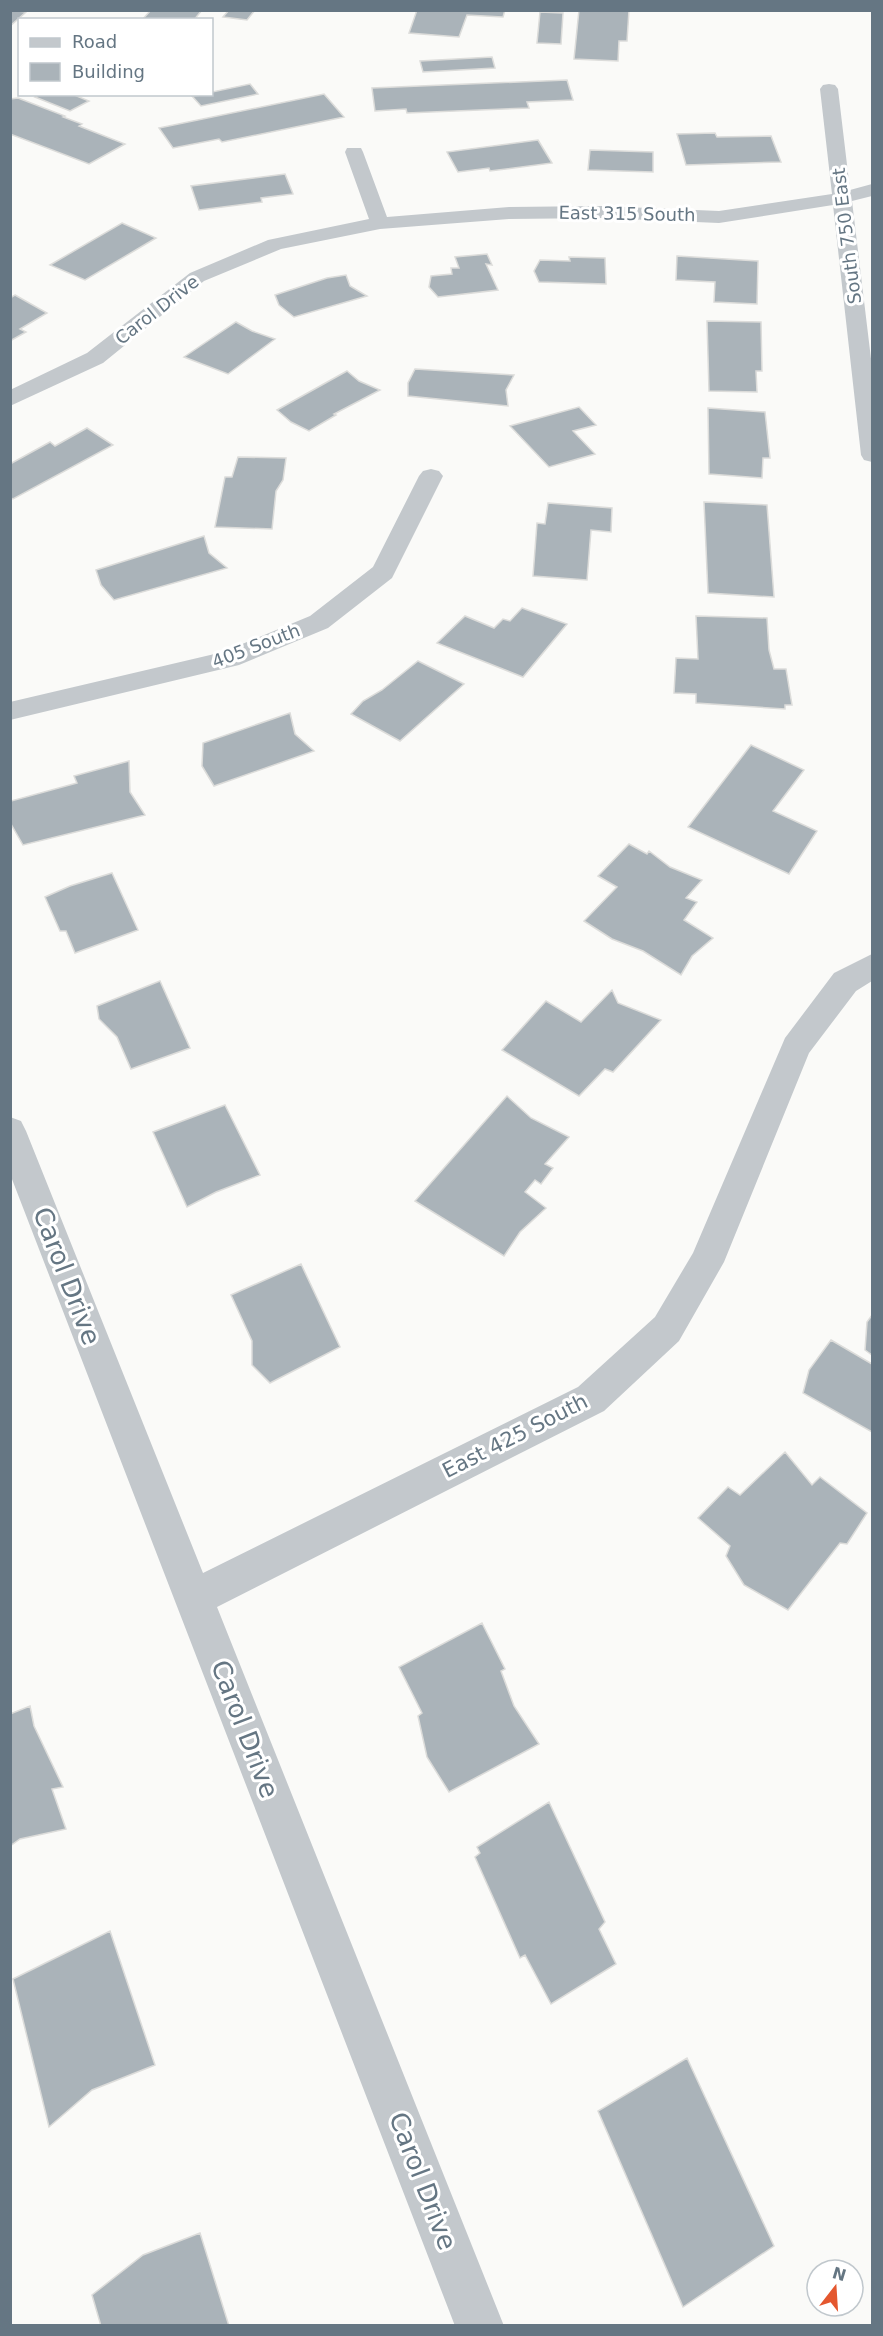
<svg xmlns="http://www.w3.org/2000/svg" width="883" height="2336" font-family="'DejaVu Sans',sans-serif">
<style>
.building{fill:#aab3b9;stroke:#dcdcda;stroke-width:1.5}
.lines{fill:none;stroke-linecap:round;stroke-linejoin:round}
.minor{fill:#c3c8cc;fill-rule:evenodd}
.labels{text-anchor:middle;stroke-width:6;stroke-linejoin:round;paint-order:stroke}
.far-street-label{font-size:18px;fill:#657683;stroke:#fff}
.street-label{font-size:21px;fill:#657683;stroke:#fff}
.near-street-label{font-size:26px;fill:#657683;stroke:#fff}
</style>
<rect width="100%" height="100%" fill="#fafaf8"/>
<path class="building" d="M10,10L26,12L10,26Z
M151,10H202L194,20H142Z
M229,10H255L247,20L223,17Z
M417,10H505L503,17L467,15L459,37L409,33Z
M579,10H629L627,41H619L618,61L574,59Z
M540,12L563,13L561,44L537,43Z
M492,57L495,68L423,72L420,61Z
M567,80L573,100L527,102L529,108L407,113L406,109L375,111L372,88Z
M250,84L258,94L201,106L192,96L212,94V92Z
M40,94H72L89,101L70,111L35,97Z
M324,94L344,117L222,142L219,139L173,148L159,128Z
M18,98L65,116L63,117L82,124L79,126L125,144L89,164L10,134V99Z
M715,133L717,137L771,136L781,162L686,165L677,134Z
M538,140L552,163L490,171L489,168L458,172L447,152Z
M590,150L653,152V172L588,170Z
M285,174L293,194L261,198L262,202L199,210L191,186Z
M122,223L156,238L85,280L50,265Z
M487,254L492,265L486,264L498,290L438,297L429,287L431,276L452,274L451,268H459L455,257Z
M677,256L758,261L757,304L714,302L715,282L676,280Z
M569,257L605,258L606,284L539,282L534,271L540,260L570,261Z
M346,275L350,286L367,296L294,317L279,305L275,295L327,278Z
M15,295L47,313L20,329L26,332L10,341V298Z
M707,321L761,322L762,371H756L757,392L709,391Z
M236,322L252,331L275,339L228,374L184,357Z
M415,369L514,375L506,390L508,406L408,396V383Z
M347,371L359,381L380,390L334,414L336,415L309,431L291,422L277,410Z
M579,407L596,425L573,431L595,454L549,467L510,426Z
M708,408L765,412L770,458H763L762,478L709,474Z
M87,428L113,445L13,499L10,497V464L50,442L55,446Z
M238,457L286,458L283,480L276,491L272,529L215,527L225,477H232Z
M704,502L767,505L774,597L708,593Z
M548,503L612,508L611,532L591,530L587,580L533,576L537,523L545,524Z
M204,536L209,553L227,568L114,600L101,585L96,570Z
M522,608L567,624L523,677L437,643L465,616L494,628L503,619L510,621Z
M696,616L767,618L769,650L774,669H786L792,705H785V709L696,703V694L674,693L676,658L698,659Z
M418,661L464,684L400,741L351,714L363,701L382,690Z
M290,713L295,734L314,751L214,786L202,766L203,743Z
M751,745L804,770L773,811L817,831L789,874L688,827Z
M129,761L130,792L145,815L23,845L11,824V801L77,783L74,776Z
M629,844L647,854L649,851L670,867L702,880L686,898L697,902L684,920L713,938L692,956L681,975L643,951L612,939L584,921L617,887L598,876Z
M112,873L138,930L75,953L66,931H60L45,897L70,886Z
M160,981L190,1048L131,1069L117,1037L99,1019L97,1006Z
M612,990L618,1003L661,1020L613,1072L605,1069L579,1096L502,1050L546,1001L581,1022Z
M507,1096L531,1118L569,1137L545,1164L553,1168L541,1184L535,1180L525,1192L546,1208L520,1232L504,1256L415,1201Z
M225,1105L260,1175L216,1192L187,1207L153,1132Z
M301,1264L340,1347L270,1383L252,1365V1341L231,1295Z
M872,1315V1355L865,1350L867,1322Z
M831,1340L872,1364V1432L803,1393L809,1370Z
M785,1452L812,1485L820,1477L867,1513L847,1544L840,1543L788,1610L744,1585L726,1556L730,1546L698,1518L728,1487L740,1495Z
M482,1623L505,1669L501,1671L514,1706L539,1744L449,1792L427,1757L418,1716L422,1713L399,1667Z
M30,1706L34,1726L63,1787L52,1789L66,1829L20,1839L10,1846V1714Z
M549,1802L605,1922L599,1929L616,1964L551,2004L525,1955L520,1958L475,1857L480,1853L477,1847Z
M110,1931L155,2065L92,2090L49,2127L13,1979Z
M687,2058L774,2246L683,2307L598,2111Z
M200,2233L229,2326H101L92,2295L143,2255Z"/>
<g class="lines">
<path class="minor" d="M829,84L835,85L838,89L850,190L872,184V196L852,201L872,367V462L864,460L861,455L833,205L719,223L601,218L509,219L380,229L281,249L204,281L103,363L10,406V390L87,353L190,273L268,240L369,219L345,152L347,148H361L363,152L387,217L509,207L601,206L719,211L832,194L820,89L823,85Z
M431,469L439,471L443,476L392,578L328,628L239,665L10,720V702L223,652L310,616L373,567L419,476L423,471Z
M872,954V981L856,991L809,1053L724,1262L679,1341L604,1411L217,1607L504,2326H455L10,1174V1117L21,1121L26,1131L203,1573L578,1387L655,1317L693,1253L785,1038L834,973Z"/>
</g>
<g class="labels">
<g class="far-street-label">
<text transform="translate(627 214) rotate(1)" y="6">East 315 South</text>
<text transform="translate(847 236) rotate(-97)" y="6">South 750 East</text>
<text transform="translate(157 310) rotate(-38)" y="6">Carol Drive</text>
<text transform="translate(256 646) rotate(-21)" y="6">405 South</text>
</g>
<g class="street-label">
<text transform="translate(515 1436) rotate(-27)" y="7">East 425 South</text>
</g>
<g class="near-street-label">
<text transform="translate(67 1276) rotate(69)" y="9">Carol Drive</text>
<text transform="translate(245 1729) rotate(69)" y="9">Carol Drive</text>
<text transform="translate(423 2181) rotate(69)" y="9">Carol Drive</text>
</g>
</g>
<rect width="883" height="2336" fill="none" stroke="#657683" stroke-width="24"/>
<rect x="18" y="18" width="195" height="78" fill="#ffffff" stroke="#c1c8cd" stroke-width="1.5"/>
<rect x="30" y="38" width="30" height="9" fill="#c3c8cc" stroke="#c1c8cd" stroke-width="1.5"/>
<text x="72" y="48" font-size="18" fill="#657683">Road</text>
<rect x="30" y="63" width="30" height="18" fill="#aab3b9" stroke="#c1c8cd" stroke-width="1.5"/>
<text x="72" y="78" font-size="18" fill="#657683">Building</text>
<g transform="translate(835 2288) rotate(17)"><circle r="28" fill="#ffffff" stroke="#c1c8cd" stroke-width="1.5"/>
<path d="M0-4.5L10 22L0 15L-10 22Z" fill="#e4572e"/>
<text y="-9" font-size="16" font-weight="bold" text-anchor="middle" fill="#657683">N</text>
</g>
</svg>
